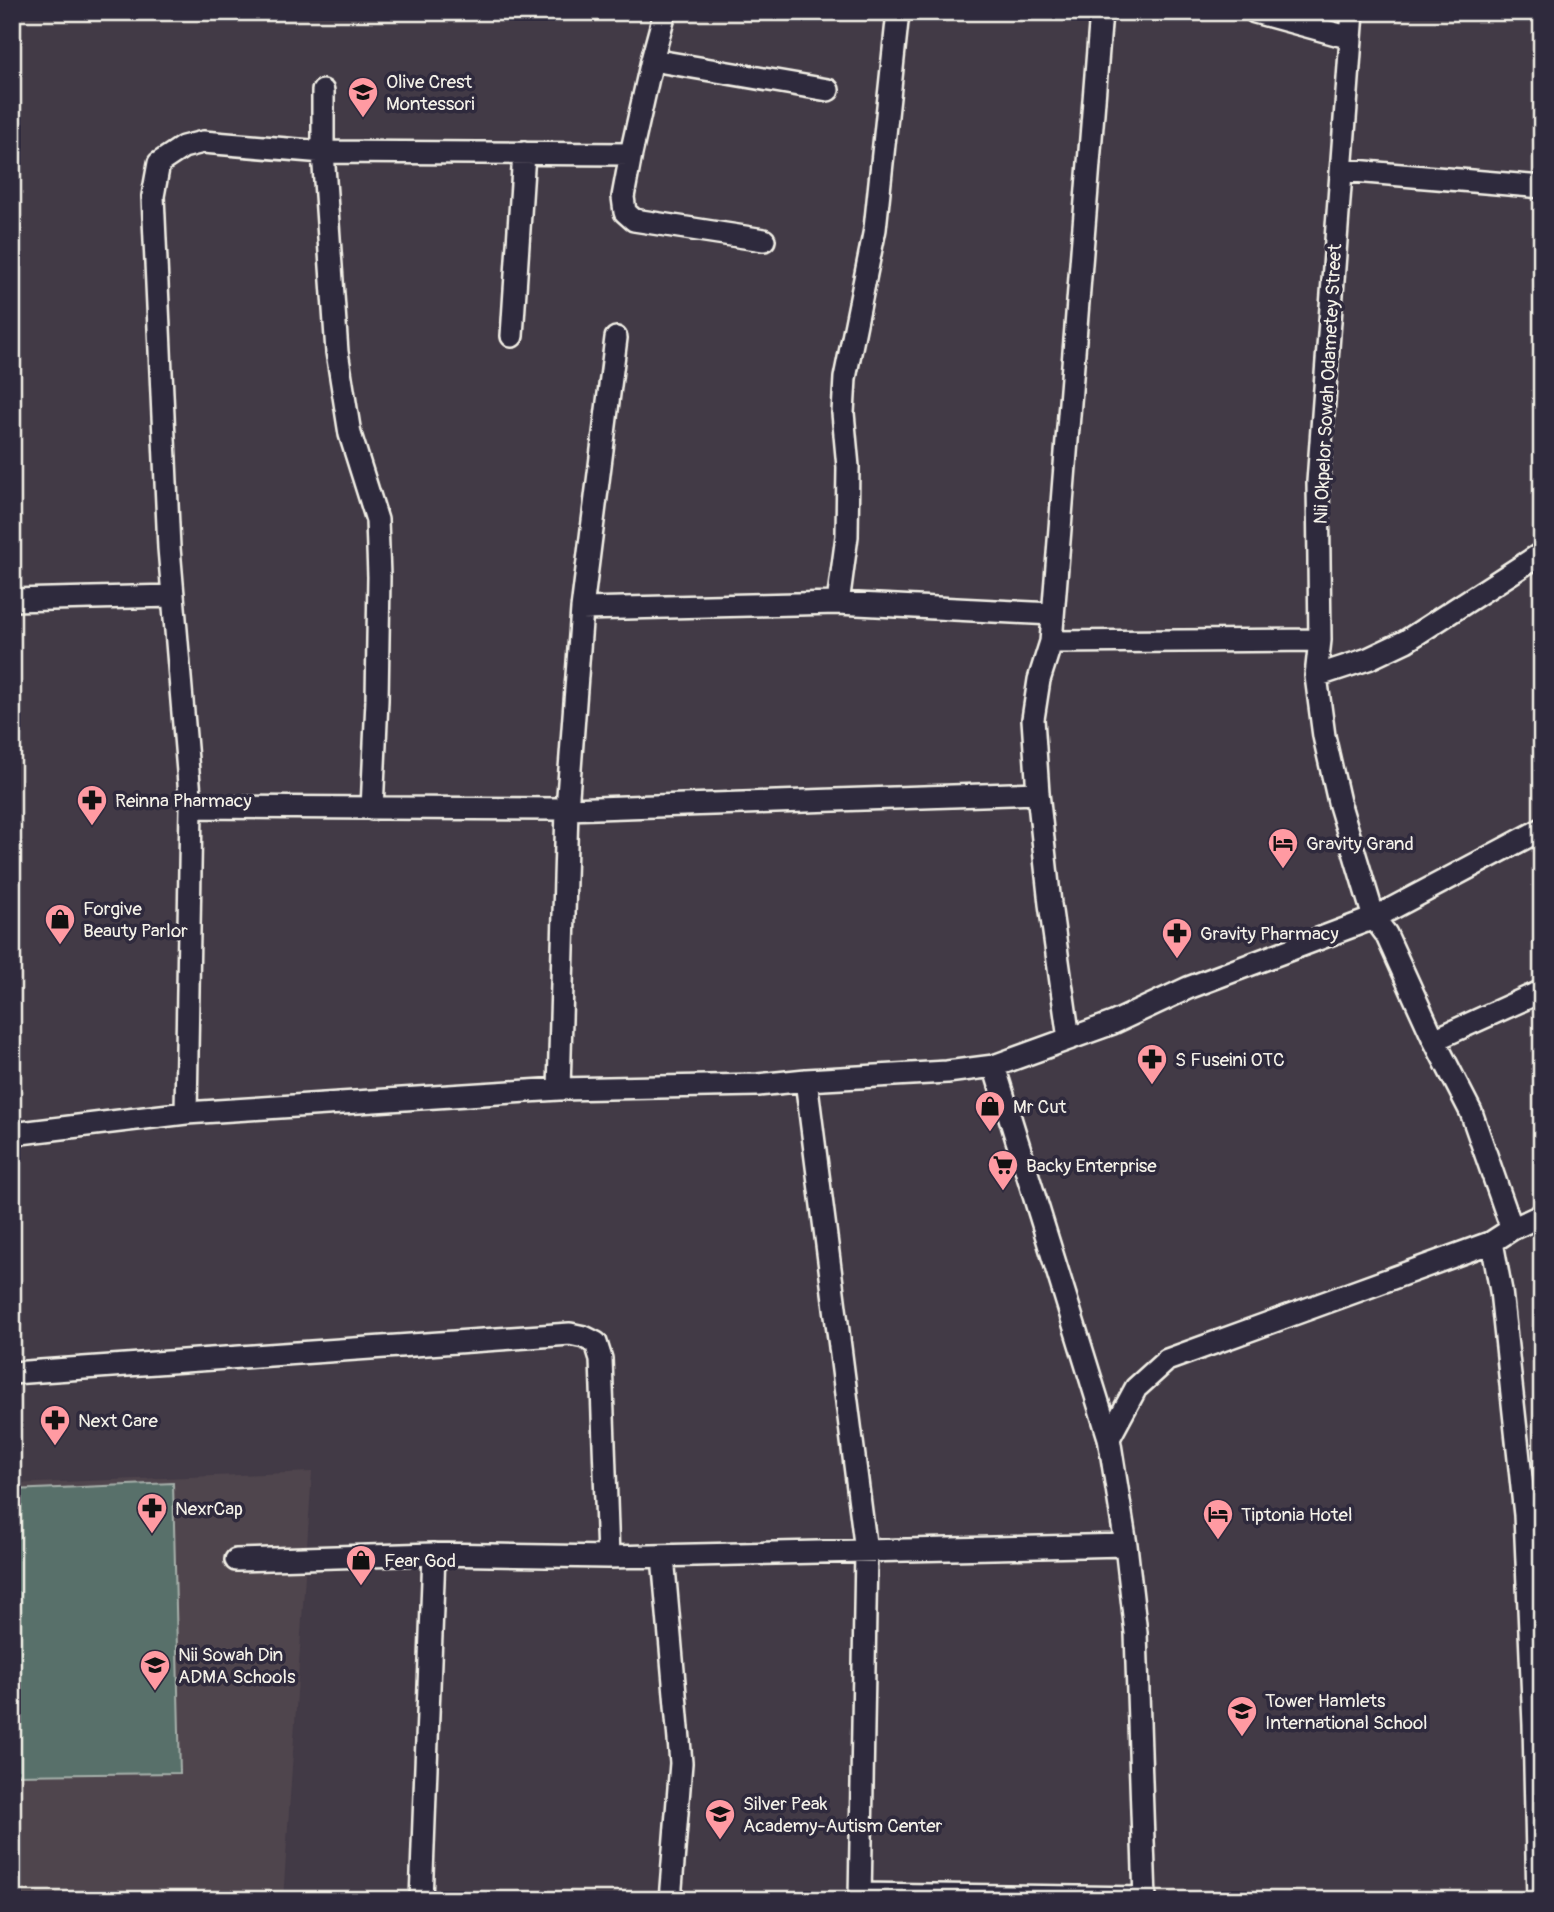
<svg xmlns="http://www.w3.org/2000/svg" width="1554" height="1912" font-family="Pangolin,sans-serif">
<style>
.built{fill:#50454d}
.green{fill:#59706b;stroke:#a6b0aa;stroke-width:2}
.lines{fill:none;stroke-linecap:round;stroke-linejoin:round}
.minor-casing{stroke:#f4f1e8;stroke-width:26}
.minor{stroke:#2f2a3d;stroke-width:21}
.labels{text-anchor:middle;stroke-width:7;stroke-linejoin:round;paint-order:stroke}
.poi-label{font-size:19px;fill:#f4f1e8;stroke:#2f2a3d;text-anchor:start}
.street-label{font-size:19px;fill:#f4f1e8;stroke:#2f2a3d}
</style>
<rect width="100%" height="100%" fill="#423a46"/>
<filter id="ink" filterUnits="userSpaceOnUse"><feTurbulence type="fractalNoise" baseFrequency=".0143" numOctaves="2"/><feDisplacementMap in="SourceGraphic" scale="14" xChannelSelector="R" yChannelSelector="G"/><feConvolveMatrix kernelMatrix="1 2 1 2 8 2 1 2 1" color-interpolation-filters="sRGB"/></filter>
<g filter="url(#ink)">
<path class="built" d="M312,1472L283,1900H12V1484Z"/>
<path class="green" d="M173,1483L180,1773L12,1775V1490Z"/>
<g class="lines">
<g class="minor-casing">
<path id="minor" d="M665,12L652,60L631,154L623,197L625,212L634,220L764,240
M1255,12L1351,38
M1353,12L1318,482L1320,640L1316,676L1324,736L1339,802L1374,918L1386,934L1434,1040L1471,1112L1512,1229
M652,60L828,90
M323,91V152L337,352L350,434L377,520L379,577L377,700L372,809
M1342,170L1542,187
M512,336L524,153
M12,600L172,596
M838,603L847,536L848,467L843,413L845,378L875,229L898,12
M582,609L838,603L1053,614
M1051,642L1320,640
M1316,676L1368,659L1406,641L1542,553
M191,807L567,809L1038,793
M1069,1039L1050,904L1038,793L1033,719L1039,680L1051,642L1101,12
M1434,1040L1542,991
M994,1066L1109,1438L1126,1545L1136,1633L1145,1900
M806,1080L866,1551L860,1900
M559,1089L567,809L582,609L616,338
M186,1113L191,807L169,548L153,196L159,163L183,147L203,142L323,152L631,154
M12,1134L186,1113L559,1089L758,1085L806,1080L947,1072L994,1066L1113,1023L1188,988L1374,918L1542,829
M1492,1242L1501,1291L1525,1515L1534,1725L1538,1900
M12,1373L570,1334L584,1337L596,1343L601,1359L608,1557
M1109,1438L1136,1388L1167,1360L1492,1242L1512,1229L1542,1215
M663,1556L681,1763L670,1900
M236,1560L434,1554L608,1557L1126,1545
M860,1894L1145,1898
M421,1900L434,1554"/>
</g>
<use href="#minor" class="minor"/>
</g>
</g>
<defs>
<g id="school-pin" transform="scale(1.575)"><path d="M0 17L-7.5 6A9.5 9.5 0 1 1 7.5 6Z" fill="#ff9aa2" stroke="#2f2a3d"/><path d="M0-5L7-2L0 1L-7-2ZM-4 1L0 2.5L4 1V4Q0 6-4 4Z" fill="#111"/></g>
<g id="pharmacy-pin" transform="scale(1.575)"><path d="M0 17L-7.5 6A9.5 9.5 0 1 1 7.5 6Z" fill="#ff9aa2" stroke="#2f2a3d"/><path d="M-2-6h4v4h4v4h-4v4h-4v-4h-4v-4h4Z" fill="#111"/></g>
<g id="hotel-pin" transform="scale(1.575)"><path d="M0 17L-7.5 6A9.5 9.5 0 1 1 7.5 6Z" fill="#ff9aa2" stroke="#2f2a3d"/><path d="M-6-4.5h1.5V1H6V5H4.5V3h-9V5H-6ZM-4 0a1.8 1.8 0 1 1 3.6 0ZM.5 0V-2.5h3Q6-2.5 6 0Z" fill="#111"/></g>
<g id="shop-pin" transform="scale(1.575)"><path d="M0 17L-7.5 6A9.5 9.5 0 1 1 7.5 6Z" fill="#ff9aa2" stroke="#2f2a3d"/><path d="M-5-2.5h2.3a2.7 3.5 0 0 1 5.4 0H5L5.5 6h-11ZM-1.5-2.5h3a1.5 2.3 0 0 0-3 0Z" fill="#111"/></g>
<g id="supermarket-pin" transform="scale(1.575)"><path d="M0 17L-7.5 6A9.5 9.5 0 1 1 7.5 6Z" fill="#ff9aa2" stroke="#2f2a3d"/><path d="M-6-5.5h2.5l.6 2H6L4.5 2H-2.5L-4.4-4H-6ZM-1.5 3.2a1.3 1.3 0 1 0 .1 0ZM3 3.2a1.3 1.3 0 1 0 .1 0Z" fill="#111"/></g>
</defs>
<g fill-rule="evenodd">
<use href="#school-pin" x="363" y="92"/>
<use href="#pharmacy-pin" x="92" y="800"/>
<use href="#hotel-pin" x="1283" y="843"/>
<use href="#shop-pin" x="60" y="919"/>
<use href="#pharmacy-pin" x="1177" y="933"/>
<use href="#pharmacy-pin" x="1152" y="1059"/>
<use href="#shop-pin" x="990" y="1106"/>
<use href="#supermarket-pin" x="1003" y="1165"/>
<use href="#pharmacy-pin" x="55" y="1420"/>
<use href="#pharmacy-pin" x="152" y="1508"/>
<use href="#hotel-pin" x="1218" y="1514"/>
<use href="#shop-pin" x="361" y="1560"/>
<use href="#school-pin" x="155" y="1665"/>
<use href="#school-pin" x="1242" y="1711"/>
<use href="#school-pin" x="720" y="1814"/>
</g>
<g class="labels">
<g class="poi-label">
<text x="386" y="88">Olive Crest<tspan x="386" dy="22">Montessori</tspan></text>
<text x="115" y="807">Reinna Pharmacy</text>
<text x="1306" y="850">Gravity Grand</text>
<text x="83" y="915">Forgive<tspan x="83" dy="22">Beauty Parlor</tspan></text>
<text x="1200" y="940">Gravity Pharmacy</text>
<text x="1175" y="1066">S Fuseini OTC</text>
<text x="1013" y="1113">Mr Cut</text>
<text x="1026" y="1172">Backy Enterprise</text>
<text x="78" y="1427">Next Care</text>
<text x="175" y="1515">NexrCap</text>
<text x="1241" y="1521">Tiptonia Hotel</text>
<text x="384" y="1567">Fear God</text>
<text x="178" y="1661">Nii Sowah Din<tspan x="178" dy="22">ADMA Schools</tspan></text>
<text x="1265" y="1707">Tower Hamlets<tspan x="1265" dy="22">International School</tspan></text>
<text x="743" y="1810">Silver Peak<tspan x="743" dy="22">Academy-Autism Center</tspan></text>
</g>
<g class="street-label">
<text transform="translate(1327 384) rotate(-87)" y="7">Nii Okpelor Sowah Odametey Street</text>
</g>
</g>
<rect width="1554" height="1912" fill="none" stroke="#2f2a3d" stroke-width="42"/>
<rect x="21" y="21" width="1512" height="1870" fill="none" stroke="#f4f1e8" stroke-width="2.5" filter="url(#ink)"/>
</svg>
